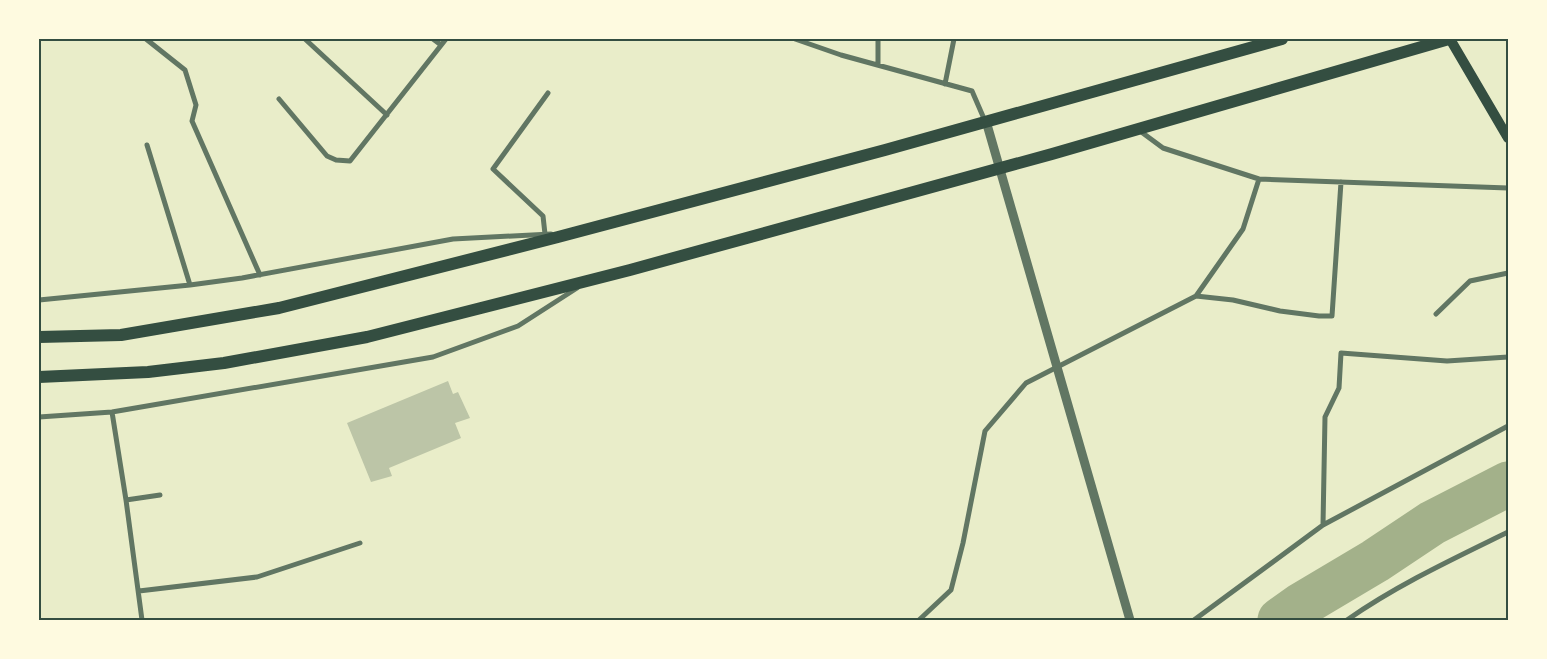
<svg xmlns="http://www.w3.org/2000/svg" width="1547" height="659" font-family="Karla,sans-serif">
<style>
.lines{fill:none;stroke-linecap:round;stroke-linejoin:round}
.river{stroke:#a3b18a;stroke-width:45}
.building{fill:#bcc5a7}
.minor{stroke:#617663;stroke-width:5}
.tertiary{stroke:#617663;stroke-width:9}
.secondary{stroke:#344e41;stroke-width:10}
.primary{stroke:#344e41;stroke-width:12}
.neatline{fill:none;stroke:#344e41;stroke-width:2}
</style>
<rect width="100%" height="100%" fill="#e9edc9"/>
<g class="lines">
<path class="river" d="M1280,620L1301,605L1375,561L1432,523L1508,484"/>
</g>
<path class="building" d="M448,381L453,394L458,392L470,418L455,423L461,438L389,468L392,476L371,482L347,423Z"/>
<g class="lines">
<path class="minor" d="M146,39L185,70L196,105L192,121L260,275
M305,39L387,115
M433,39L441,45
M795,39L841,55L972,91L985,121
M878,65V39
M945,84L954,39
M279,99L327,156L336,160L350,161L446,39
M1140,131L1163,148L1259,179L1508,188
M147,145L190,285
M545,234L543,216L493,169L548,93
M1196,296L1243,229L1259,179
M39,300L190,285L242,278L453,239L551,234
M1436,314L1470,281L1508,273
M112,412L126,500L142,620
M39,417L112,412L433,357L518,326L577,288
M126,500L160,495
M1323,525L1325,417L1339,388L1341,353L1447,361L1508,357
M139,591L257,577L360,543
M919,620L951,590L963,543L985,431L1026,383L1196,296L1233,300L1280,311L1319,316H1332L1341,182
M1194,620L1323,525L1508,426
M1347,620C1397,585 1453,559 1508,532"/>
<path class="tertiary" d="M986,121L1130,620"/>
<path class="secondary" d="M1450,39L1508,138"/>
<path class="primary" d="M39,337L121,335L279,308L558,237L885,150L1282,39
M39,377L148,372L224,363L367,337L630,270L1052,154L1449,39"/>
</g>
<rect width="1547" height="659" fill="none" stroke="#fefae0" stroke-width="80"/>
<rect x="40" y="40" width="1467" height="579" class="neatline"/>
</svg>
